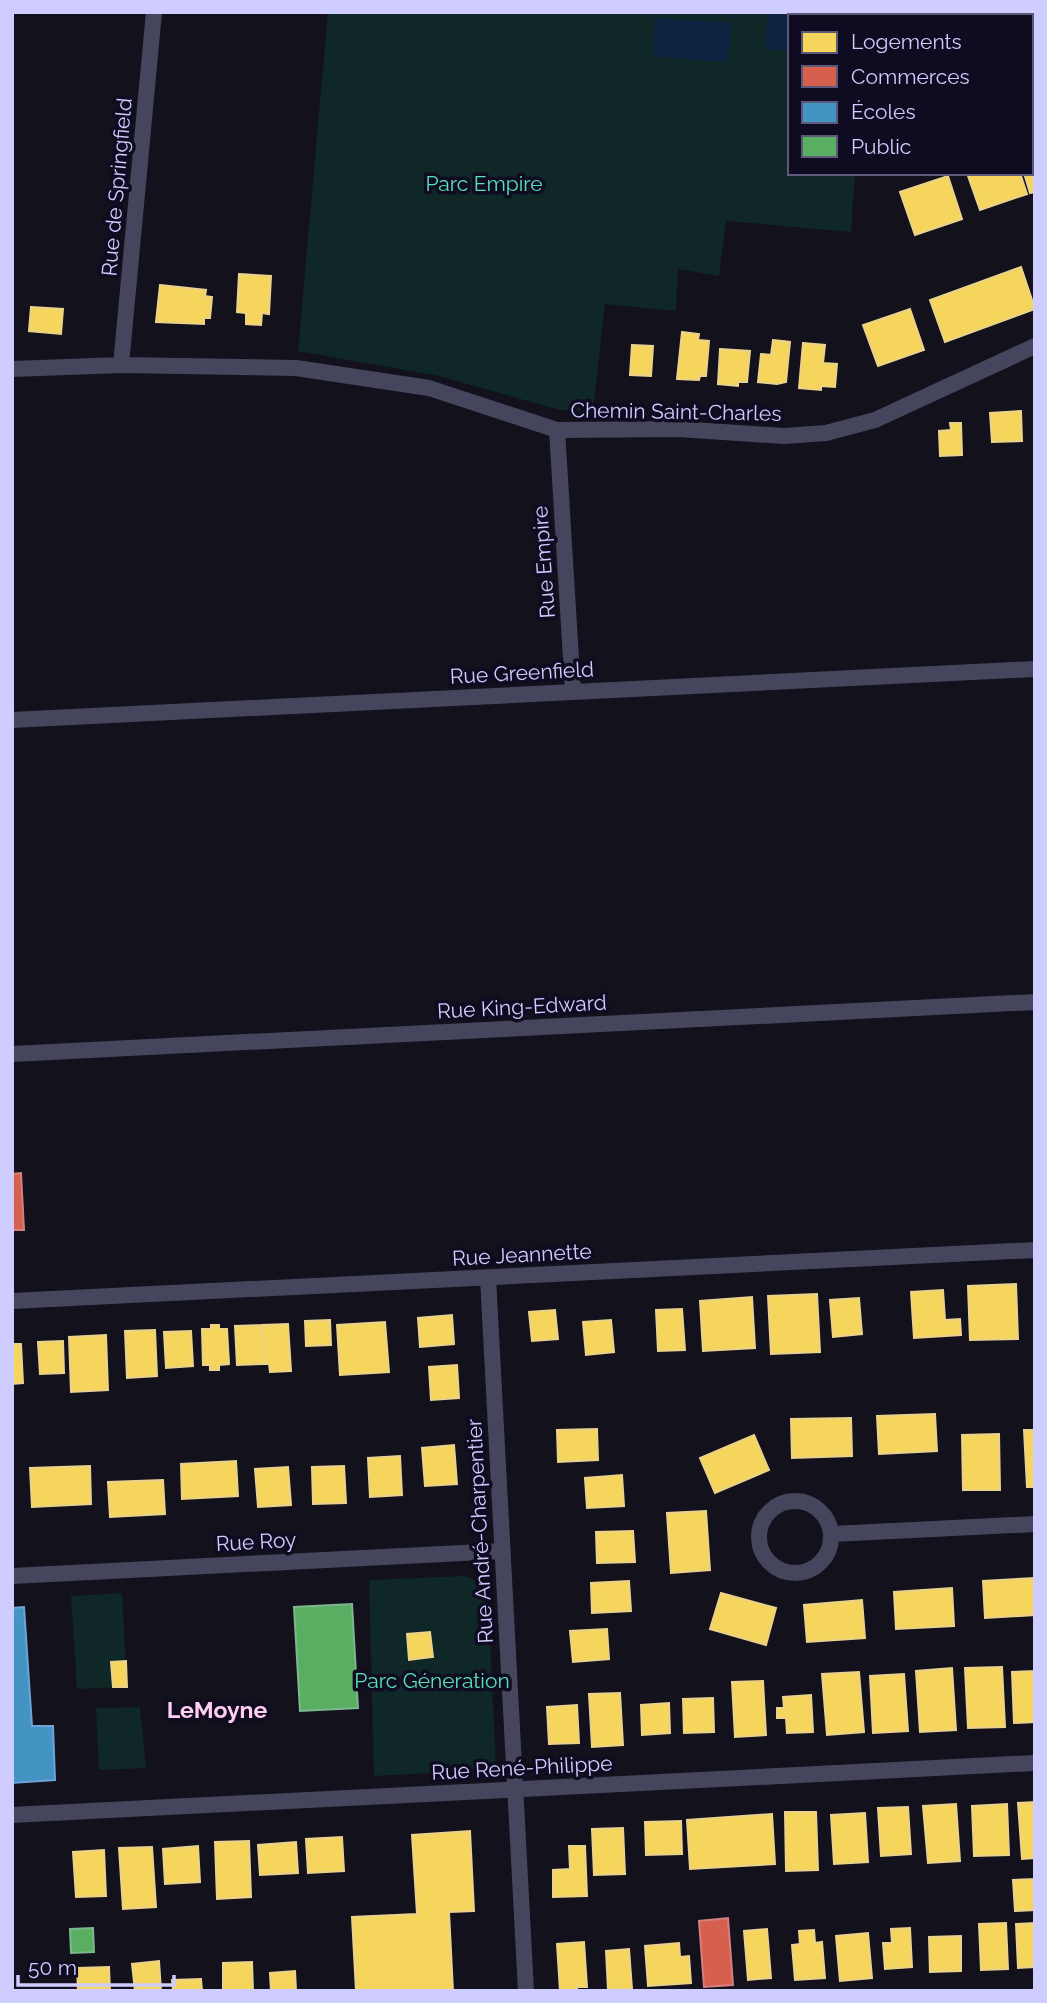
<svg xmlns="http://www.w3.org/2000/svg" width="1047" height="2003" font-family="Raleway,sans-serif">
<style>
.green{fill:#0f2726}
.water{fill:#0c2342}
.homes{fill:#f6d55c;stroke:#ead28d;stroke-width:2}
.shops{fill:#d6604d;stroke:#d48082;stroke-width:2}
.schools{fill:#4393c3;stroke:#6da4d5;stroke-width:2}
.public{fill:#5aae61;stroke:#7db790;stroke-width:2}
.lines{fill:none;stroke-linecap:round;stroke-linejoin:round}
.minor{stroke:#45465d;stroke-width:16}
.labels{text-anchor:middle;stroke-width:7;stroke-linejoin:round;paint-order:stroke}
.park-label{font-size:21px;fill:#56e1b6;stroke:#0f0c21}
.street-label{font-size:21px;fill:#cfccff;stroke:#0f0c21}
.neighbourhood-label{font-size:23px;font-weight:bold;fill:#ffcef0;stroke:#0f0c21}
</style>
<rect width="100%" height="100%" fill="#12111c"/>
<path class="green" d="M328,12H866V16H790V173H855L851,232L726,221L719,276L678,269L676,311L605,304L593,411L559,410L439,376L298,351Z
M464,1576C478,1580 484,1585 488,1599L496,1766L493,1770L374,1776L369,1580Z
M122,1593L127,1687L77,1689L71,1596Z
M140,1707L146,1768L99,1770L96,1708Z"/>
<path class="water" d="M768,12H798V16H790V51L765,49Z
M655,18L731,23L728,62L653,56Z"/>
<path class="homes" d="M905,12H951L950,16H905Z
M1035,144V192L1030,193L1024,173H1031V145Z
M967,173H1020L1027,194L980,210Z
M948,176L962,219L915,235L900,192Z
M1021,267L1035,309L945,342L930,300Z
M239,274L271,276L269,314L262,313L261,325L246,324V313L237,312Z
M160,285L206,290L205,296L212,297L210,318H204V324L156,322Z
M31,307L63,309L61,334L29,331Z
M910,309L924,350L878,366L863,325Z
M682,332L699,334L698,340L709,341L706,376H700L699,380L677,379Z
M773,340L790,342L786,382L777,384L758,382L761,354L771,355Z
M803,343L825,345L823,363L837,364L835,387L821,386V390L799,388Z
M632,345L653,346L651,376L630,375Z
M720,349L750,351L747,382H738V386L718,384Z
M1021,411L1022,441L992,442L990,413Z
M950,423H961L962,455L940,456L939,431L951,430Z
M1016,1284L1018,1339L970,1340L968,1286Z
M943,1290L945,1320L960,1319L961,1335L914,1338L911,1292Z
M817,1294L820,1352L771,1354L768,1296Z
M752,1297L755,1348L703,1351L700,1301Z
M859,1298L862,1334L833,1337L830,1300Z
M682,1309L685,1350L658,1351L656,1310Z
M555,1310L558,1339L532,1341L529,1312Z
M452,1315L454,1344L420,1347L418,1318Z
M330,1320L331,1345L306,1346L305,1321Z
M611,1320L614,1352L586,1355L583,1322Z
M385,1322L389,1372L340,1375L337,1325Z
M288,1324L291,1371L270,1372L269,1364H264L262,1325Z
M211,1325H219V1329H227L229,1364L219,1365V1370H210V1365H203L202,1329H211Z
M262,1325L264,1364L237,1365L235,1326Z
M155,1330L157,1376L127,1378L125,1331Z
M191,1331L193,1366L166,1368L164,1332Z
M106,1335L108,1390L71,1392L69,1337Z
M63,1341L64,1373L40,1374L38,1342Z
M12,1344H21L23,1383L12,1384Z
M457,1365L459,1398L431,1400L429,1367Z
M935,1414L937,1451L879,1454L877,1416Z
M851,1418L852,1456L792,1458L791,1419Z
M597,1429L598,1460L558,1462L557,1430Z
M1024,1430H1035V1487H1027Z
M999,1434L1000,1490H963L962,1435Z
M754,1435L769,1470L715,1493L700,1458Z
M454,1445L457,1484L425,1486L422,1448Z
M400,1456L402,1495L370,1497L368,1458Z
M236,1461L238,1496L182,1499L181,1464Z
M90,1466L91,1504L32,1507L30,1468Z
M344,1466L346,1503L313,1504L312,1467Z
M288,1467L291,1505L258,1507L255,1469Z
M622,1475L624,1506L587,1508L585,1478Z
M163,1480L165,1514L110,1517L108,1482Z
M706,1511L710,1570L671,1573L667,1513Z
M633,1531L635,1562L597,1563L596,1532Z
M1034,1578L1035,1615L985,1618L983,1581Z
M629,1581L631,1611L592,1613L591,1583Z
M952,1588L954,1626L896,1629L894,1592Z
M721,1593L776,1608L766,1645L710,1629Z
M862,1600L865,1638L807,1642L804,1605Z
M607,1629L609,1659L573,1662L570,1631Z
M430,1632L433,1657L409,1660L407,1634Z
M126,1661L127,1687H113L111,1662Z
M1002,1667L1005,1727L968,1728L965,1668Z
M952,1668L956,1730L920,1732L916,1671Z
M1035,1671V1722L1014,1723L1012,1672Z
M859,1672L864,1732L827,1735L822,1674Z
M904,1674L908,1731L873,1733L870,1676Z
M763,1681L766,1735L735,1737L732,1682Z
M620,1693L623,1745L592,1747L589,1694Z
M811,1695L813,1732L787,1733L786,1718H777V1708H784L783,1697Z
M713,1698L714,1732L684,1733L683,1699Z
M669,1703L670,1733L642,1735L641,1705Z
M577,1705L579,1743L549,1744L547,1707Z
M1035,1802V1858L1022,1859L1018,1803Z
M956,1804L960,1861L928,1863L923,1806Z
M1007,1804L1009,1855L974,1856L972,1806Z
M908,1807L911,1854L881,1856L878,1808Z
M785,1812H816L818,1870L786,1871Z
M865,1813L868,1862L834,1864L831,1815Z
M772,1814L775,1864L690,1869L687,1820Z
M681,1821L682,1854L646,1855L645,1822Z
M623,1828L625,1874L594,1875L592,1829Z
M470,1831L474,1911L449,1912L453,1991H356L352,1917L417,1914L412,1835Z
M342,1837L344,1871L308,1873L306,1839Z
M249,1841L251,1897L217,1899L215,1842Z
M296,1842L298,1873L260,1875L258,1845Z
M198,1846L200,1882L165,1884L163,1849Z
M569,1846H585L587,1896L553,1897V1870L570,1869Z
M152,1847L156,1907L123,1909L119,1848Z
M104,1850L106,1896L76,1897L73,1852Z
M1035,1879V1910L1015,1911L1013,1880Z
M1006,1923L1008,1969L981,1970L979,1924Z
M1035,1923V1967L1018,1968L1016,1924Z
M910,1928L912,1967L885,1969L883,1943H892L891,1929Z
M767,1929L771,1978L748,1980L744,1931Z
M814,1930L815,1943L822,1942L825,1978L795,1980L792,1945L800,1944L799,1931Z
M868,1933L872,1978L840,1981L836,1936Z
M961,1936V1971L930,1972L929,1937Z
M584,1942L587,1987H577V1991H560L557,1944Z
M679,1943L680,1957L689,1956L691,1983L648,1986L645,1946Z
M629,1949L632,1989L608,1990L606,1951Z
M159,1961L161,1991H135L132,1964Z
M252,1962L253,1991H223V1963Z
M109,1967L110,1991H78L77,1968Z
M295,1971L296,1991H271L270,1973Z
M201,1979L202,1991H173L172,1980Z"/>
<path class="shops" d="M21,1173L24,1230H12V1174Z
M728,1918L733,1985L704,1987L699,1921Z"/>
<path class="schools" d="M24,1607L32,1726H53L55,1780L12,1783V1608Z"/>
<path class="public" d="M352,1604L358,1708L300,1711L294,1607Z
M93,1928L94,1952L71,1953L70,1929Z"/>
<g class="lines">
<path class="minor" d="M1003,12L1020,16
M1031,19L1035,20
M1031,89L1035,88
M121,365L154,12
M12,369L121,365L296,368L429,388L557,430L678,429L784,436L826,433L875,420L1035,346
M557,430L573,691
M12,720L1035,669
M12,1054L1035,1002
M488,1278L526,1991
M12,1301L1035,1250
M759 1537a36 36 0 1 1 72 0a36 36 0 1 1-72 0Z
M832,1534L1035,1524
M12,1576L501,1551
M12,1815L1035,1763"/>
</g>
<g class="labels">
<g class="park-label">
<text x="484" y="191">Parc Empire</text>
<text x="432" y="1688">Parc Géneration</text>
</g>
<g class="street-label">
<text transform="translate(117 187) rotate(-85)" y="7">Rue de Springfield</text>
<text transform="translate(676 412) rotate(1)" y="7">Chemin Saint-Charles</text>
<text transform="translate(544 562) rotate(-94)" y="7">Rue Empire</text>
<text transform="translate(522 673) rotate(-3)" y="7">Rue Greenfield</text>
<text transform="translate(522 1007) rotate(-3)" y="7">Rue King-Edward</text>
<text transform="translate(522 1255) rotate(-3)" y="7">Rue Jeannette</text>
<text transform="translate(480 1531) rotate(-93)" y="7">Rue André-Charpentier</text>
<text transform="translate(256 1542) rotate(-3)" y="7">Rue Roy</text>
<text transform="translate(522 1768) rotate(-3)" y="7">Rue René-Philippe</text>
</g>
<g class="neighbourhood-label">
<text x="217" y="1718">LeMoyne</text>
</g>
</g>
<rect width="1047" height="2003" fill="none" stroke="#cfccff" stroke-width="28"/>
<rect x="788" y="14" width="245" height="161" fill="#0f0c21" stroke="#5c597a" stroke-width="2"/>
<rect x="802" y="32" width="35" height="21" fill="#f6d55c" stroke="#5c597a" stroke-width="2"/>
<text x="851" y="49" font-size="21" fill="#cfccff">Logements</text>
<rect x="802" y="66" width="35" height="21" fill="#d6604d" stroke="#5c597a" stroke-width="2"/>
<text x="851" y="84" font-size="21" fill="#cfccff">Commerces</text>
<rect x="802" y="102" width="35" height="21" fill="#4393c3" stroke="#5c597a" stroke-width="2"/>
<text x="851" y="119" font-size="21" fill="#cfccff">Écoles</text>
<rect x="802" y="136" width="35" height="21" fill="#5aae61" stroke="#5c597a" stroke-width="2"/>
<text x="851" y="154" font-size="21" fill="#cfccff">Public</text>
<path d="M18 1975v10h156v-10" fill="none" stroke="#cfccff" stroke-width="3.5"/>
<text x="28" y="1975" font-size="21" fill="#cfccff" stroke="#0f0c21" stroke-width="5" paint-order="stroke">50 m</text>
</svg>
